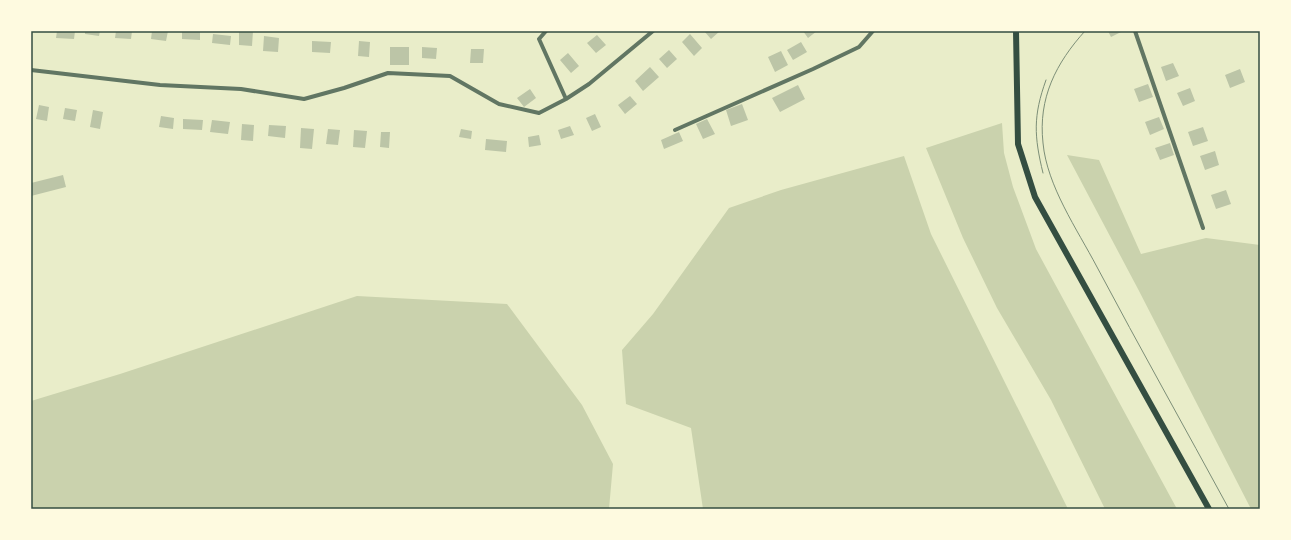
<svg xmlns="http://www.w3.org/2000/svg" width="1291" height="540" font-family="'PT Sans',sans-serif">
<style>
.green{fill:#cad2ad}
.building{fill:#bcc5a7}
.lines{fill:none;stroke-linecap:round;stroke-linejoin:round}
.minor{stroke:#617663;stroke-width:4}
.secondary{stroke:#344e41;stroke-width:6}
.tram{stroke:#7c8e77;stroke-width:1}
.neatline{fill:none;stroke:#344e41;stroke-width:1.5}
</style>
<rect width="100%" height="100%" fill="#e9edc9"/>
<path class="green" d="M1002,123L1004,153L1013,187L1036,249L1177,509H1105L1051,400L997,308L963,238L926,148Z
M1067,155L1099,160L1141,254L1206,238L1260,245V509H1251L1138,289Z
M904,156L931,234L1068,509H703L691,428L626,404L622,350L653,314L729,208L781,190Z
M357,296L507,304L582,405L613,464L609,509H31V401L120,374Z"/>
<path class="building" d="M57,31H75L74,39L56,38Z
M85,31H100L99,36L85,34Z
M116,31H132L131,39L115,38Z
M152,31H168L166,41L151,39Z
M182,31L200,32V40L182,39Z
M239,31H253L252,46L239,45Z
M704,31H720L711,39Z
M803,31H817L808,38Z
M1108,31H1123L1111,37Z
M213,34L231,36L230,45L212,43Z
M690,34L702,48L694,56L682,42Z
M597,35L606,45L596,53L587,43Z
M264,36L279,38L278,52L263,51Z
M312,41L331,42L330,53L312,52Z
M359,41L370,42L369,57L358,56Z
M801,42L807,52L793,60L787,50Z
M390,47H409V65H390Z
M422,47L437,48L436,59L422,58Z
M471,49H484L483,63H470Z
M669,50L677,59L667,68L659,59Z
M781,51L788,65L775,72L768,57Z
M568,53L579,66L571,73L560,60Z
M1173,63L1179,76L1166,81L1161,67Z
M650,67L659,77L643,91L635,81Z
M1240,69L1245,82L1230,88L1225,75Z
M1148,84L1153,97L1139,102L1134,89Z
M798,85L805,99L780,112L772,98Z
M1190,88L1195,101L1183,106L1177,93Z
M530,89L536,98L524,107L517,98Z
M630,96L637,104L625,114L618,105Z
M742,104L748,120L731,126L726,110Z
M39,105L49,107L47,121L36,119Z
M65,108L77,110L75,121L63,119Z
M93,110L103,112L100,129L90,127Z
M595,114L601,127L592,131L586,118Z
M161,116L174,118L173,129L159,127Z
M1159,117L1164,129L1150,135L1145,122Z
M183,119L203,120L202,130L183,129Z
M707,119L715,134L703,139L696,124Z
M212,120L230,122L228,134L210,132Z
M242,124L254,125L253,141L241,140Z
M269,125L286,126L285,138L268,136Z
M570,126L574,135L561,139L558,130Z
M1203,127L1208,141L1193,146L1188,132Z
M301,128L314,129L312,149L300,148Z
M328,129L340,130L338,145L326,144Z
M461,129L472,131L471,139L459,137Z
M354,130L367,131L365,148L353,147Z
M381,132H390L389,148L380,147Z
M679,132L683,141L664,149L661,140Z
M539,135L541,145L529,147L528,137Z
M486,139L507,141L506,152L485,150Z
M1170,143L1174,155L1160,160L1155,148Z
M1215,151L1219,165L1205,170L1200,156Z
M63,175L66,187L31,196V183Z
M1226,190L1231,204L1216,209L1211,195Z"/>
<g class="lines">
<path class="minor" d="M546,31L539,39L566,99
M1135,31L1203,228
M31,70L160,85L241,89L304,99L344,88L388,73L450,76L499,104L539,113L566,99L589,84L653,31
M675,130L813,69L859,47L873,31"/>
<path class="secondary" d="M1016,31L1018,144L1035,197L1209,509"/>
<path class="tram" d="M1085,31C1056,63 1038,98 1043,143C1047,186 1077,229 1097,267C1140,348 1185,428 1229,509
M1043,173C1034,136 1033,116 1046,80"/>
</g>
<rect width="1291" height="540" fill="none" stroke="#fefae0" stroke-width="64"/>
<rect x="32" y="32" width="1227" height="476" class="neatline"/>
</svg>
